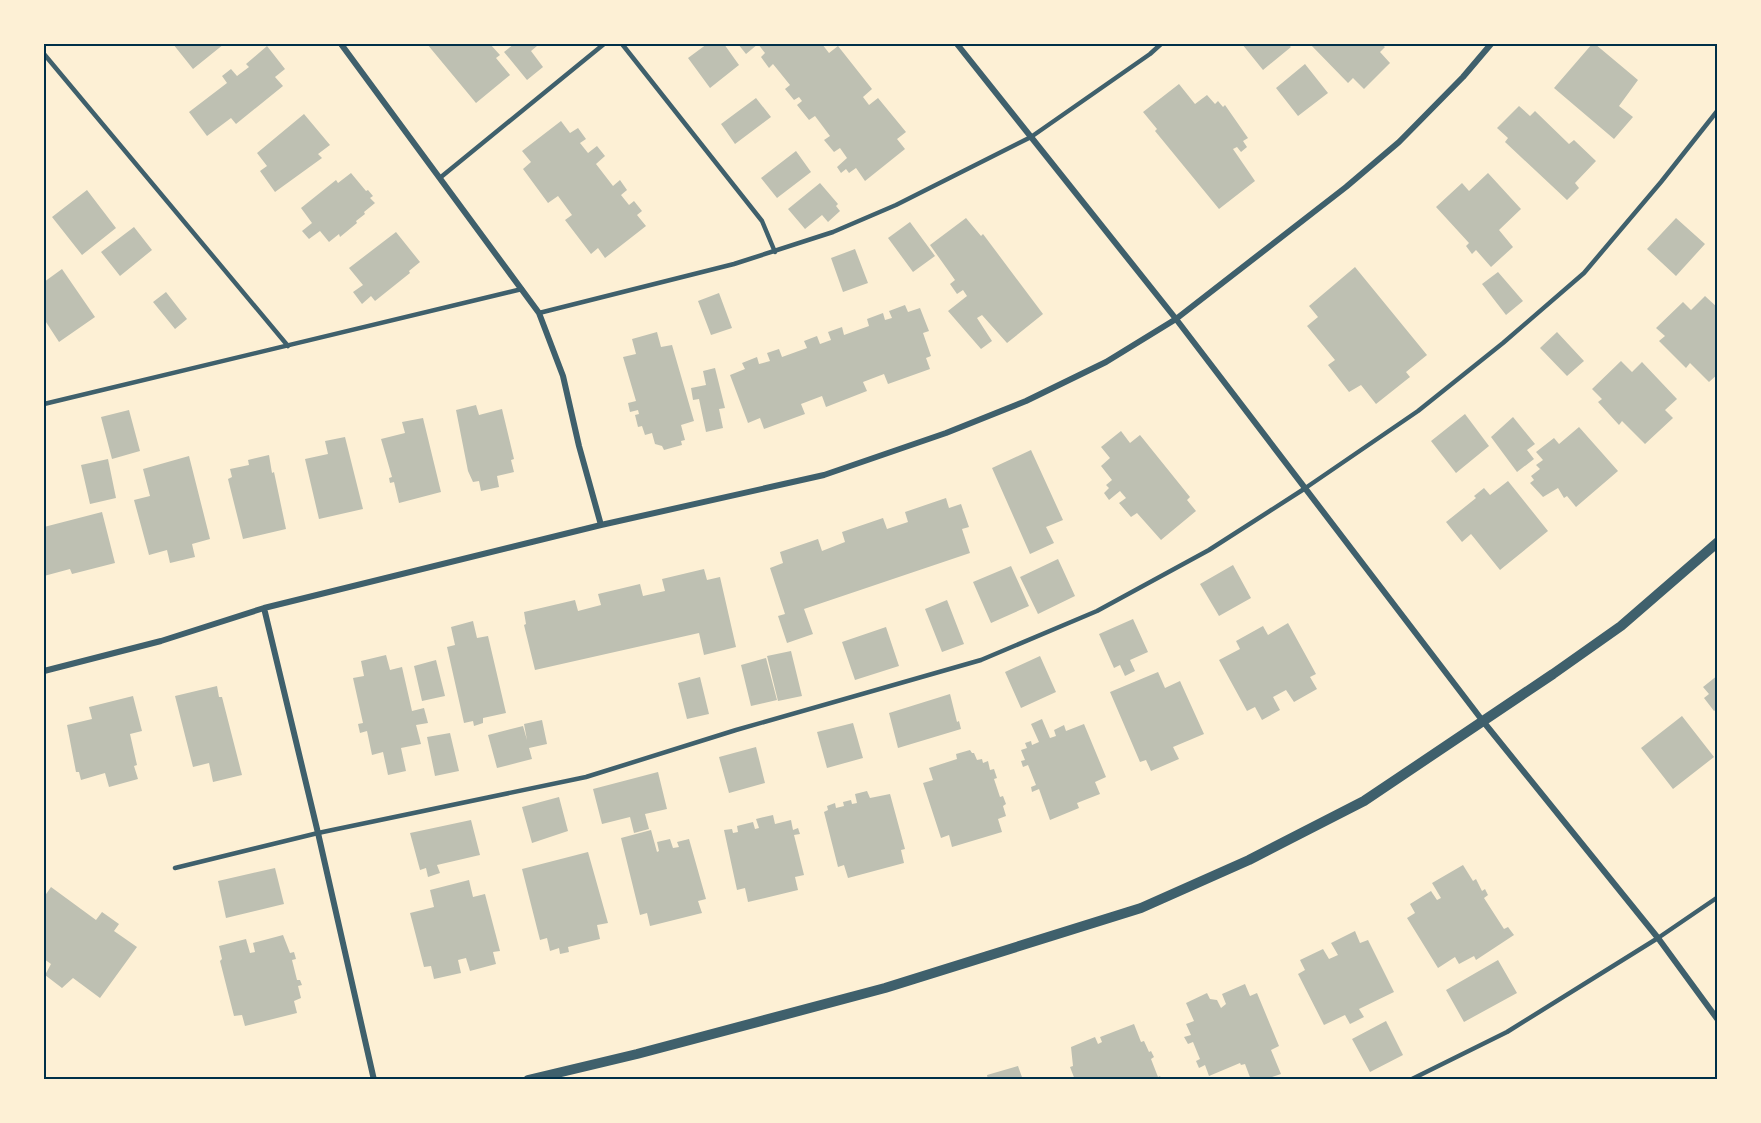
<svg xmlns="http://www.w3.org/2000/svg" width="1761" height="1123" font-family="'Archivo Narrow',sans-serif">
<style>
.building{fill:#bec0b2}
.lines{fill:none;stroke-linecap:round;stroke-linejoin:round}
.service{stroke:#3f606c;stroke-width:4.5}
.minor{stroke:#3f606c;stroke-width:6}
.tertiary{stroke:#3f606c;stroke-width:10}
.neatline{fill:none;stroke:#003049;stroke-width:2}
</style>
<rect width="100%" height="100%" fill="#fdf0d5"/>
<path class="building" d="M173,44H224L193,69Z
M427,44H490L500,55L496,58L510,75L476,103Z
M514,44H536L537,46L531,51L543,67L527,80L504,52Z
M707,44H724L739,65L710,88L688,58Z
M738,44H822L829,53L838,46L872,89L863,97L869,105L878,98L906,132L897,139L905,149L865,181L856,168L849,173L846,169L841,173L837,167L847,158L840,148L834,152L824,140L830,136L815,116L809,120L797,105L802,101L799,97L794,100L785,89L790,85L773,64L769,68L761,57L765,53L758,44L746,54Z
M1242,44H1288L1291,47L1263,70Z
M1310,44H1381L1385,47L1380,52L1390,63L1364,89L1353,78L1348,83Z
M1592,44H1595L1638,80L1619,106L1633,117L1614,139L1554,88Z
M267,46L285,69L275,77L283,86L236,124L231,118L207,136L189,112L227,83L222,76L231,69L237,76L249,67L246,64Z
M1305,64L1328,93L1298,116L1276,88Z
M1179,84L1195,104L1207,95L1215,104L1218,101L1223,107L1225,105L1248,138L1243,141L1247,147L1241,152L1237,147L1233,149L1255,181L1219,209L1155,131L1157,129L1143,112Z
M756,98L771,117L735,144L721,124Z
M1519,106L1530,116L1535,111L1569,144L1574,140L1596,161L1575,183L1579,188L1567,200L1505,142L1508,138L1497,128Z
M304,114L330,145L318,154L322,158L275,192L260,171L267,166L257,153Z
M561,121L570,133L578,128L586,139L580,143L588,153L597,146L605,156L596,164L613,186L620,180L627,190L621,195L629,205L634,201L642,211L637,215L646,226L605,258L598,248L591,254L565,220L572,215L558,196L548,203L523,169L531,162L522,151Z
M796,151L811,172L777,198L761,178Z
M351,173L366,191L368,190L373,196L370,198L375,203L364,212L365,214L356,221L357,223L340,237L339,234L329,242L320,231L309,239L302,231L312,223L301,208L336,180L338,183Z
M1488,173L1521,209L1499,230L1513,247L1491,267L1476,250L1472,254L1466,246L1469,243L1436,207L1462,183L1469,191Z
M820,183L838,204L836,206L840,211L828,222L822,215L805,229L788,209Z
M87,190L116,228L82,255L52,217Z
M966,218L981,236L983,234L1043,314L1007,343L982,315L977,318L992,341L981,349L948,311L967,296L963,290L957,294L950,284L955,280L930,245Z
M1676,218L1705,244L1676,276L1647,249Z
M910,222L935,256L913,272L888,238Z
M134,227L152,250L120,276L101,252Z
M396,232L420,262L409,271L410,273L375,301L371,296L362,304L353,292L363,285L349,268Z
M855,249L868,283L843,292L831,258Z
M1355,267L1427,355L1406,372L1410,377L1376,404L1361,385L1349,392L1328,365L1335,360L1307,326L1318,317L1309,306Z
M62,269L95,317L59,342L44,319V282Z
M1498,272L1523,301L1506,315L1482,284Z
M166,292L187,319L175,329L153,302Z
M719,293L732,328L711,335L698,301Z
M1705,296L1718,308V374L1709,382L1690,363L1686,368L1659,341L1665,336L1656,328L1683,302L1691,310Z
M905,305L908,312L920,308L929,331L923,333L931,356L926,358L930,369L888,384L884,374L863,382L867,391L826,407L822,396L801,404L805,414L764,429L760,418L748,423L730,375L745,369L742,363L757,357L759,364L770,361L767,353L779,349L782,357L807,348L804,341L817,336L820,344L831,340L828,332L842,327L844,335L869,326L867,319L883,313L885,320L892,318L889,311Z
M657,332L661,347L672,345L694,421L681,425L685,440L681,441L682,445L664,450L662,446L655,444L652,433L645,435L642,426L638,427L635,415L639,414L638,410L630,412L628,403L636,401L623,357L636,354L632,339Z
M1557,332L1584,361L1567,376L1540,348Z
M1621,361L1632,372L1642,362L1677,399L1665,410L1673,418L1645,444L1622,421L1619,425L1598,402L1602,399L1592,389Z
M715,368L725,408L719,409L723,428L706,432L699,399L693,400L691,388L706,385L703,371Z
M476,405L479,415L502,409L514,459L511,460L514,472L497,476L499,487L481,491L479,481L473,482L468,471L456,410Z
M129,410L140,451L112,459L101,417Z
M1465,414L1489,446L1456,473L1431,441Z
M1513,417L1535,444L1527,450L1534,459L1517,472L1491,437Z
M423,418L441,492L399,503L394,482L390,483L389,478L392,477L381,439L405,433L402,422Z
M1579,427L1618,471L1576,507L1567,496L1564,498L1558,488L1543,497L1530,483L1534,480L1531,476L1540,469L1536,465L1543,460L1536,452L1554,438L1559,444Z
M1121,431L1130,443L1140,435L1190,497L1187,500L1196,511L1161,540L1137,513L1131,517L1119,503L1126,498L1120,491L1109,500L1104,493L1109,488L1106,485L1112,480L1101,466L1110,458L1101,447Z
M345,437L363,509L319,519L305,459L328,454L325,441Z
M1031,450L1063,520L1046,527L1054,543L1030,554L992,468Z
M269,455L272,473L274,472L286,529L243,539L228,479L232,477L230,469L249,465L248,460Z
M189,456L210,539L192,544L195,557L170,563L167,550L149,555L134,500L150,496L143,469Z
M108,459L116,498L90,504L81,465Z
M1508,481L1548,531L1500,570L1471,534L1462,542L1446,522L1476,498L1474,496L1484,488L1490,495Z
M946,498L949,508L961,504L969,527L962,529L970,553L804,609L813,634L787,643L778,616L785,614L770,568L783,563L780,552L818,539L822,551L845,542L842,532L883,518L887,529L908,522L905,512Z
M102,512L115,563L72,574L70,569L44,576V527Z
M1058,559L1075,596L1038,614L1020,577Z
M1233,565L1251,598L1219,616L1200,584Z
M1011,566L1029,606L991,623L973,582Z
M704,569L707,580L720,577L736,647L704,655L699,633L535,670L524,625L526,624L524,612L575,600L578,611L601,605L598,594L640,584L643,596L665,591L662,579Z
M947,600L964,644L942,652L925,609Z
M1133,619L1148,652L1130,660L1135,671L1125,676L1120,665L1114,668L1099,634Z
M473,621L477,638L488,636L506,713L483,718V723L474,726L473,721L464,723L447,647L455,645L451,627Z
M1288,623L1316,674L1310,677L1317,689L1294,702L1286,690L1273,697L1280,710L1262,720L1255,707L1247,711L1219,660L1240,649L1236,641L1263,626L1268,635Z
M886,627L899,666L855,680L842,642Z
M791,651L802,696L778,701L767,656Z
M386,655L390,670L402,667L412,711L424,708L428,723L416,725L421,744L401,748L406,771L388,775L383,752L372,755L367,731L360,733L358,724L363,723L353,678L364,676L361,661Z
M1040,656L1056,692L1021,708L1005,672Z
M766,658L777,700L751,706L741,665Z
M436,660L445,696L422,701L414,666Z
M1158,672L1165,688L1180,681L1204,734L1173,747L1179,759L1151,771L1146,760L1140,762L1110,692Z
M1718,675V708L1714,711L1704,698L1709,694L1703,687Z
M700,677L709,714L687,719L678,683Z
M217,686L219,697H222L242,775L213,782L209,763L193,767L175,696Z
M950,694L957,722L959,721L961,729L898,748L889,713Z
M133,696L142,731L130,734L137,765L134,766L138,779L109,787L105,773L81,780L79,772H76L67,725L92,719L89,707Z
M1682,716L1714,757L1673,789L1641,748Z
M1042,719L1050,738L1056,736L1054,730L1064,725L1066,731L1084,724L1106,777L1095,782L1100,794L1077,803L1079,808L1050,820L1039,789L1032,792L1031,787L1036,785L1028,765L1023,767L1021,761L1025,760L1021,750L1027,748L1025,743L1031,741L1032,745L1039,742L1031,724Z
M542,720L547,744L529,748L532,759L497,768L488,735L523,726L527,740L524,724Z
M853,723L863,758L827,768L817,732Z
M450,733L459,771L435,776L427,737Z
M756,747L765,783L729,793L719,757Z
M970,750L972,753H974L977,760L982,759L983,763L988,761L990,770L994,769L997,778L994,779L1000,797L1003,796L1006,804L1003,806L1006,816L998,819L1002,832L952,847L949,835L941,838L923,783L933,780L929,768L957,759L956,754Z
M658,772L667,809L645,814L649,829L634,833L630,817L602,824L593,789Z
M867,791L870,798L890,794L905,849L901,850L904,863L848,878L844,865L838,867L824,812L828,810L827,806L835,803L836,808L844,806L843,802L851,800L852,804L857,803L855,794Z
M559,797L568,831L532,843L522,807Z
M773,815L775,824L791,820L793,830L798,828L800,834L794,835L804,875L795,877L798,890L748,902L745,888L737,890L724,830L732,829L733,833L738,832L737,826L753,822L755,829L759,828L756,819Z
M471,820L480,855L437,865L440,873L428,877L426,868L420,870L410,833Z
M651,830L657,852L659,851L657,842L670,839L673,848L679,847L677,842L689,839L706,899L698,901L702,913L650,926L647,913L640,915L621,838Z
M588,852L608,923L597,925L600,939L568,947L569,952L560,954L559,948L550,951L547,938L540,940L522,869Z
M1463,865L1473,881L1476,879L1482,891L1485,889L1488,895L1484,898L1504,929L1508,927L1514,935L1476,960L1474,956L1459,964L1455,957L1438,968L1407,918L1415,913L1410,904L1431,891L1437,900L1441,898L1432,883Z
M275,868L284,904L226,918L218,881Z
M469,880L473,897L485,894L500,951L493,952L496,964L470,971L466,958L458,960L461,973L434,979L431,966L424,967L410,913L434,907L430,890Z
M51,887L96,920L102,912L119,924L114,931L137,947L100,998L73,978L62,988L45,975L51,964L44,959V897Z
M1355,931L1360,943L1368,940L1394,992L1359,1009L1364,1017L1350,1024L1345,1015L1324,1025L1298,974L1305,970L1300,960L1323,949L1329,959L1338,955L1331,943Z
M283,935L290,953L294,952L296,959L292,960L297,980H300L302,985L298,986L301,998L294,1001L297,1013L245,1026L242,1015L234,1016L220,961L222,959L219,946L246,939L250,953L255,952L253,943Z
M1498,960L1517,993L1464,1022L1446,990Z
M1245,984L1250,996L1257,993L1279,1046L1271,1050L1281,1074L1272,1077L1273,1080H1251L1245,1064L1241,1065L1240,1063L1209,1076L1205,1065L1199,1068L1196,1061L1200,1059L1193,1042L1188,1044L1184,1037L1191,1035L1186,1024L1194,1021L1186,1003L1207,993L1210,999L1217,1000L1221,1008L1226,1004L1222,994Z
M1386,1021L1403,1055L1370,1072L1352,1039Z
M1134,1024L1141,1042L1144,1041L1149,1052L1151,1051L1154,1057L1151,1059L1158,1077L1160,1076L1162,1080H1075L1070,1067L1073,1066L1071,1047L1095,1037L1098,1044L1102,1042L1100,1037Z
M1018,1066L1023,1080H988L987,1075Z"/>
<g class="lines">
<path class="service" d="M622,44L762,221L775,252
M44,54L288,346
M441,177L604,44
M539,313L734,264L833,232L896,205L1031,137L1150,54L1161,44
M44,404L522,289
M175,868L318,833L586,777L736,730L981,660L1097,611L1209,550L1304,489L1418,411L1503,343L1584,273L1661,182L1718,110
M1410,1080L1507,1032L1658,938L1718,897"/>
<path class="minor" d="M341,44L539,313L563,376L579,446L601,525
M957,44L1176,319L1482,720L1658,938L1718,1020
M264,608L318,833L374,1080
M44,671L161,641L264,608L601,525L824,475L946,433L1026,401L1106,362L1176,319L1346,187L1399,142L1463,77L1491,44"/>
<path class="tertiary" d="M528,1080L637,1054L885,988L1141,908L1249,860L1364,801L1553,674L1621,626L1718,542"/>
</g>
<rect width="1761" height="1123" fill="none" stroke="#fdf0d5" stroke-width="90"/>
<rect x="45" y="45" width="1671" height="1033" class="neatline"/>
</svg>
